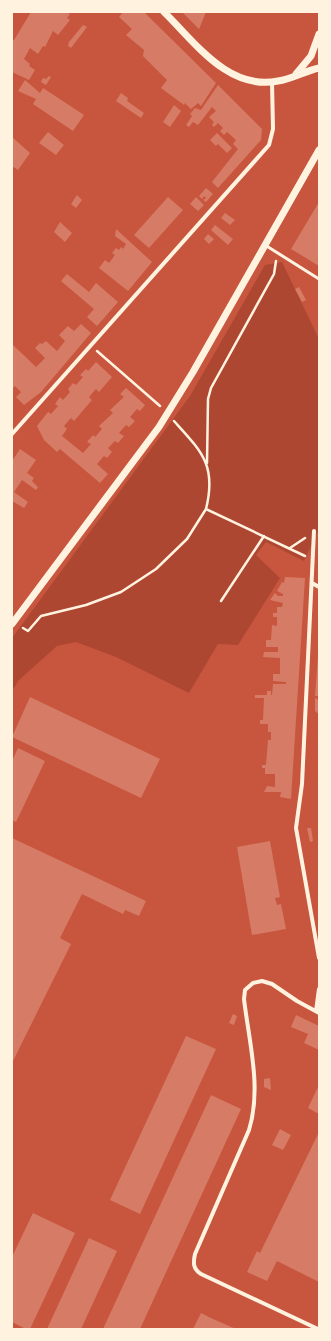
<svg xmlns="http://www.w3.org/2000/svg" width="331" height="1341" font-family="'Titillium Web',sans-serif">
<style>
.green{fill:#ae4732}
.building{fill:#d67c66}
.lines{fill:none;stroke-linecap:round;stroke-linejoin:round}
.path{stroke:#fff3e0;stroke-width:2.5}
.service{stroke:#fff3e0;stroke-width:3}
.minor{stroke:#fff3e0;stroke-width:4}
.tertiary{stroke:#fff3e0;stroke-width:7}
</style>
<rect width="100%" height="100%" fill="#c8553d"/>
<path class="green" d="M282,262L319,339V529L304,561L266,542L256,555L280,578L238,645L218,644L189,693L116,657L76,642L57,646L19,680L12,691V638L190,396L265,265Z"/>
<path class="building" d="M31,12H66L70,14L67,18L70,20L58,35L53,31L45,47L43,46L38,54L30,48L24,59L30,64L29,66L35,70L29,80L12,72V39L14,40Z
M123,12H144L216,83L201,106L198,103L191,109L185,103L184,105L161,88L167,80L143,56L144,50L126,35L132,29L119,17Z
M182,12H206L200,27L199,29Z
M83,25L87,27L71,48L68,46L69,42Z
M49,76L51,77L46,85L41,82L43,78L46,79Z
M25,80L40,93L43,88L84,115L73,131L33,104L36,99L18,91Z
M218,85L262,129L261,140L218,188L212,182L238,149L233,144L236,140L227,132L224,135L220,131L223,128L218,123L214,127L212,125L214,122L209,117L216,111L212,107L198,125L193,122L189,127L186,125L192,116L190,114L195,108L201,110Z
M121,93L128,98L127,101L144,113L141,118L116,101Z
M174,105L181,111L170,127L163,122Z
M48,132L64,145L56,155L39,143Z
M217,133L232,148L227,153L218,144L216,146L210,140Z
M12,137L30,153L18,170L12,166Z
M206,188L213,194L206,202L203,200L206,198L204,196L202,199L199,196Z
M77,195L82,200L76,208L71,204Z
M168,197L183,210L149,248L134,235Z
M196,197L204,205L198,211L190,204Z
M319,202V266L291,249Z
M225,213L235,220L230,225L221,218Z
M60,222L72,233L65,242L54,232Z
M215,225L233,239L228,245L211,230Z
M116,229L152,262L128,291L99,268L105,260L109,263L115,255L112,253L116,248L119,250L121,247L123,249L126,244L115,236Z
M208,234L214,239L209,244L204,239Z
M67,274L89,292L96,283L118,302L97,326L87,317L94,309L61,281Z
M299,287L306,300L302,302L295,289Z
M81,324L91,333L41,392L24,405L16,397L21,392L15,386L12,389V344L36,367L45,358L35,348L40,343L42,344L46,341L57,351L65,341L59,335L68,326L74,331Z
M96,362L112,377L99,392L96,389L89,397L92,400L74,421L71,418L64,426L67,429L62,436L83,453L91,444L87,442L93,435L95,437L102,429L99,426L113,413L110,410L124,397L120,394L126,388L145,405L140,411L137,409L130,417L135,421L129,427L126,425L119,433L124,436L118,443L115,441L108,448L112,452L107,458L104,456L97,464L108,474L100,483L60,449L57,452L44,440L37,426L48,412L51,414L58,406L55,404L60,397L63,400L70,392L68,389L73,383L76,385L83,377L80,375L86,369L88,371Z
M20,449L36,460L27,473L34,478L32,481L38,487L36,490L22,480L14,492L28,502L24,508L12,501V461Z
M285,577L305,578L291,799L280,797L281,792H264L267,786L275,787V774H265V768H262V765H266L268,740H271V732H268V724H260V720H263L264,698H255V695H267V691H271V695H272L273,684H286V682L273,681V674H280V658L263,657L264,652H278V647H266V640H271L272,625L277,626V617H273V613H277V607H282L283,603L270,600L275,593L278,596H283V594L277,591L282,582L284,583Z
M318,655H319V696H315Z
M30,697L160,759L141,798L12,737Z
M315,698L319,700V714L315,711Z
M18,748L45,761L16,822L12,820V761Z
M307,828H311L313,841L310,842Z
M12,838L146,901L139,916L125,910L123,914L82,894L60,938L71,944L12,1063Z
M270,841L280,897L275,898L277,905L281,904L286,929L252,935L237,847Z
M233,1014L237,1016L234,1025L229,1023Z
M296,1015L319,1026V1050L304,1043L308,1034L291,1027Z
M186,1036L216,1049L140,1214L110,1200Z
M270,1078L271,1090L264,1087V1079Z
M319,1085V1114L308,1108Z
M211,1095L241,1109L140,1329H103Z
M280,1129L291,1135L283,1150L272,1145Z
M319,1132V1282L277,1261L267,1281L247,1272L257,1251L260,1253Z
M33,1213L75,1233L30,1329H26L12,1322V1257Z
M89,1238L117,1251L81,1329H47Z
M201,1313L213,1319L236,1329H193Z"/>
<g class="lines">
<path class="path" d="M97,351L160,406
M174,421C201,451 217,465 206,509L305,556
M207,463L208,399L211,388L274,274L276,261
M290,548L305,538
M221,601L264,536
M23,628L28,631L41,616L86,605L121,592L156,569L187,539L206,509"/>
<path class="service" d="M265,245L319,279"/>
<path class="minor" d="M12,434L269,145L273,129L272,82
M314,531L302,784L296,828L319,958
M312,583L319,587
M316,1011L319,989
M318,1329L201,1274C193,1269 193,1263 195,1254L249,1130C262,1088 249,1042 244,999L245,990L253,983L262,981L272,984L297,1001L319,1013"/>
<path class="tertiary" d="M164,12C195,42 228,91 278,81C292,79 305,71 319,68
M296,74L311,56L319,34
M12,624L159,427L193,372L319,150"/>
</g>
<rect width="331" height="1341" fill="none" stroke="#fff3e0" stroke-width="26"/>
</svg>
